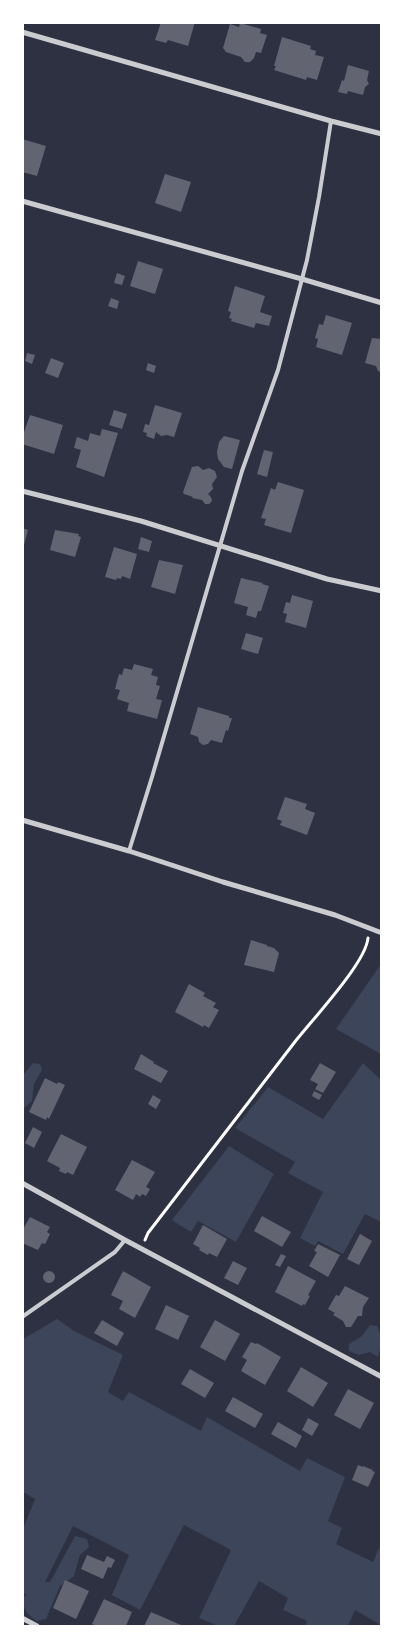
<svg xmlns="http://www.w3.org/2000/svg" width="404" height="1649" font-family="'DejaVu Sans',sans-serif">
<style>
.green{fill:#3c4559}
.building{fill:#626471}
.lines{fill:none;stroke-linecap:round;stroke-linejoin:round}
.path{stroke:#fff;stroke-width:3}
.service{stroke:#caccd0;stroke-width:4}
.minor{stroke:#caccd0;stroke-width:5}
</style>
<rect width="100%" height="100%" fill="#2d3142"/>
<path class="green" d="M381,964V1054L336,1029Z
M33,1063L40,1064L42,1070L34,1084L32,1101L23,1109V1075Z
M363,1063L381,1080V1222L365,1214L343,1254L318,1241L315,1246L300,1238L323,1192L288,1173L295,1162L235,1128L268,1087L323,1119Z
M229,1146L274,1174L236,1242L198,1221L191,1232L172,1220Z
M57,1319L74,1331L123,1355L108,1392L123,1401L129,1392L201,1431L207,1417L300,1471L307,1458L345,1477L328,1521L342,1528L336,1544L373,1562L381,1544V1626H379V1624L355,1610L348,1626H305L307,1621L283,1610L288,1598L259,1581L234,1626H218L199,1618L231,1550L184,1525L140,1610L112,1595L129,1555L73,1526L45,1582H50L75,1536L87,1539L89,1547L80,1555L74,1576L60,1586L46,1619L37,1621C26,1614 23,1609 23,1597L27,1595L23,1593V1529L35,1499L23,1492V1339Z
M370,1325L377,1326C383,1338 381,1345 378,1357L370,1352L359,1355L349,1351V1344L362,1336Z"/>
<path class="building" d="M161,22H195L188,46L168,40L166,43L155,40Z
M240,23L261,29L260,33L267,35L261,53L256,52L254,58L250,62H245L241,57L226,52L223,48L230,24L239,27Z
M282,37L311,46L310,49L316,51L315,55L324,57L317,80L307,77L306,80L274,70L276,66H274Z
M348,65L369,71L367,80L369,84L365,87L363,95L348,91L347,94L338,92L342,80L344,81Z
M22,139L46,146L37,176L22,172Z
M165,174L191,182L181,212L155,203Z
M138,261L163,269L155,294L130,286Z
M117,273L125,276L122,285L114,283Z
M235,286L265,296L260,312L272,316L269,326L256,323L254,328L231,321L232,319L229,318L231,312L228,311Z
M111,298L119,301L117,309L108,306Z
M326,315L352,323L342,355L316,347L318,339L315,338L319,324L323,325Z
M372,338L382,339V373L378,371L376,366L365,363Z
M27,353L35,355L32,364L25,361Z
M51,358L64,363L58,378L45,373Z
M148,363L156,366L154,373L146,370Z
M155,405L182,413L174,437L167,435L161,436L156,432L154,439L146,436L147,433L143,432L145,424L149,425Z
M114,410L127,414L122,429L109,425Z
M30,415L63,425L54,454L22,444V438Z
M102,429L118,433L104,477L76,467L81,450L74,448L77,437L88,441L90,433L100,436Z
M224,436L240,440L232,469L224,467L218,459L217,452L219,442Z
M264,450L273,452L267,477L257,474Z
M198,466L203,470L209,468L215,471L217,477L212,484L213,489L208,494L211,497L212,501L209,504H205L202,500L192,498L193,497L184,494L183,492L192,467Z
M278,482L304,490L291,533L264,525L266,519L261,518L271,488L275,490Z
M22,528L28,530L23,549L22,548Z
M55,530L79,534L78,536L81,537L75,557L50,550Z
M141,537L152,541L149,552L138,549Z
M114,547L137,554L130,579L122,576L121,579L117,578L116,580L105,577Z
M159,560L183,565L175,594L151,587Z
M241,578L263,583L262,584L269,586L261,611H258L256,618L246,615L248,607L234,603Z
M292,595L313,601L306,628L285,622L287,614L283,613L286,602L290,603Z
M246,633L263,638L258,654L241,649Z
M134,664L153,669L151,675L158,677L156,685L160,686L156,699L162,700L157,719L127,711L129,703L117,699L120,690L115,689L119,674L122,675L124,668L132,670Z
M198,707L229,716V718H232L228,731L226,730L222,743L211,740L208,744L203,745L199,742L198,737L190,734Z
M285,797L307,804L305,809L315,813L307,835L280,825L282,821L277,819Z
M251,940L267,945V946L274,948L279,953L274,972L244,965Z
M189,984L205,993L203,996L216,1003L213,1007L219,1010L209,1028L204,1025L203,1027L175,1012Z
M141,1054L154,1062L153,1063L168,1071L161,1083L134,1069Z
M320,1063L336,1072L323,1093L315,1089L318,1084L310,1080Z
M45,1078L57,1084L58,1082L65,1085L49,1119L47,1117L46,1120L29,1112Z
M314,1091L322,1095L319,1100L312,1096Z
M153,1095L161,1100L156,1109L148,1104Z
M33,1127L42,1132L34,1148L25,1143Z
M61,1134L87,1147L73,1175L67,1172L66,1174L59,1171L60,1168L47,1161Z
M132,1160L155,1172L146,1187L150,1189L146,1196L142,1194L140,1197L136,1194L133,1200L115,1190Z
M262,1216L291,1232L282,1247L254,1231Z
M30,1217L50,1227L47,1232L50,1234L45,1244L42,1243L38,1250L22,1243V1231Z
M203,1225L227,1239L217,1257L209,1253L208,1255L199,1250L200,1248L193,1244Z
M360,1234L372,1241L359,1265L347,1259Z
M318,1244L340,1255L328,1277L309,1266L317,1252L314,1251Z
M281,1254L286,1256L280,1267L275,1265Z
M233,1261L247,1268L238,1285L224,1278Z
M288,1266L316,1281L308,1295L310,1296L305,1305L303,1304L302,1306L275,1292Z
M43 1277a6 6 0 1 1 12 0a6 6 0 1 1-12 0Z
M123,1271L151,1287L135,1318L119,1309L123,1301L111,1295Z
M345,1286L369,1298L363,1307L362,1316H358L351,1327H346L343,1321L333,1315L335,1313L328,1309L336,1295L339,1296Z
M166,1305L189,1316L178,1340L155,1329Z
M102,1320L124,1333L117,1346L94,1333Z
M215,1320L240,1334L225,1361L200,1347Z
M251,1342L256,1344L257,1343L281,1357L265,1385L241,1371L247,1360L242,1357Z
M301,1367L328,1383L313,1407L287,1391Z
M190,1369L214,1383L205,1398L181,1384Z
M348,1389L374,1403L360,1429L334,1415Z
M233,1397L263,1414L255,1428L225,1411Z
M308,1418L319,1424L312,1436L302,1430Z
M278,1422L302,1436L296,1448L271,1434Z
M358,1465L363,1467V1466L373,1470L372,1471L375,1472L368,1487L352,1480Z
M87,1555L104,1562L107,1556L115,1560L111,1568L108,1567L103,1579L81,1569Z
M65,1580L89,1591L76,1619L53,1608Z
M104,1599L132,1612L126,1626H93L94,1625L92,1624Z
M151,1612L181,1625L180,1626H144Z"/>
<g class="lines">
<path class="path" d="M145,1240L148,1233C197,1170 245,1106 294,1043C311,1021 366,963 368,938"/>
<path class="service" d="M129,851L152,777L242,471L278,370L307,260L319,197L331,121
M22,1317L115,1252L125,1240"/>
<path class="minor" d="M22,32L331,121L382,134
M22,201L302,279L382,303
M22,491L141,521L327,579L382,591
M22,820L129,851L223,882L335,915L382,933
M22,1183L125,1240L382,1377
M22,1618L37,1626"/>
</g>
<rect width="404" height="1649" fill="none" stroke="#ffffff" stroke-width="48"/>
</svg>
